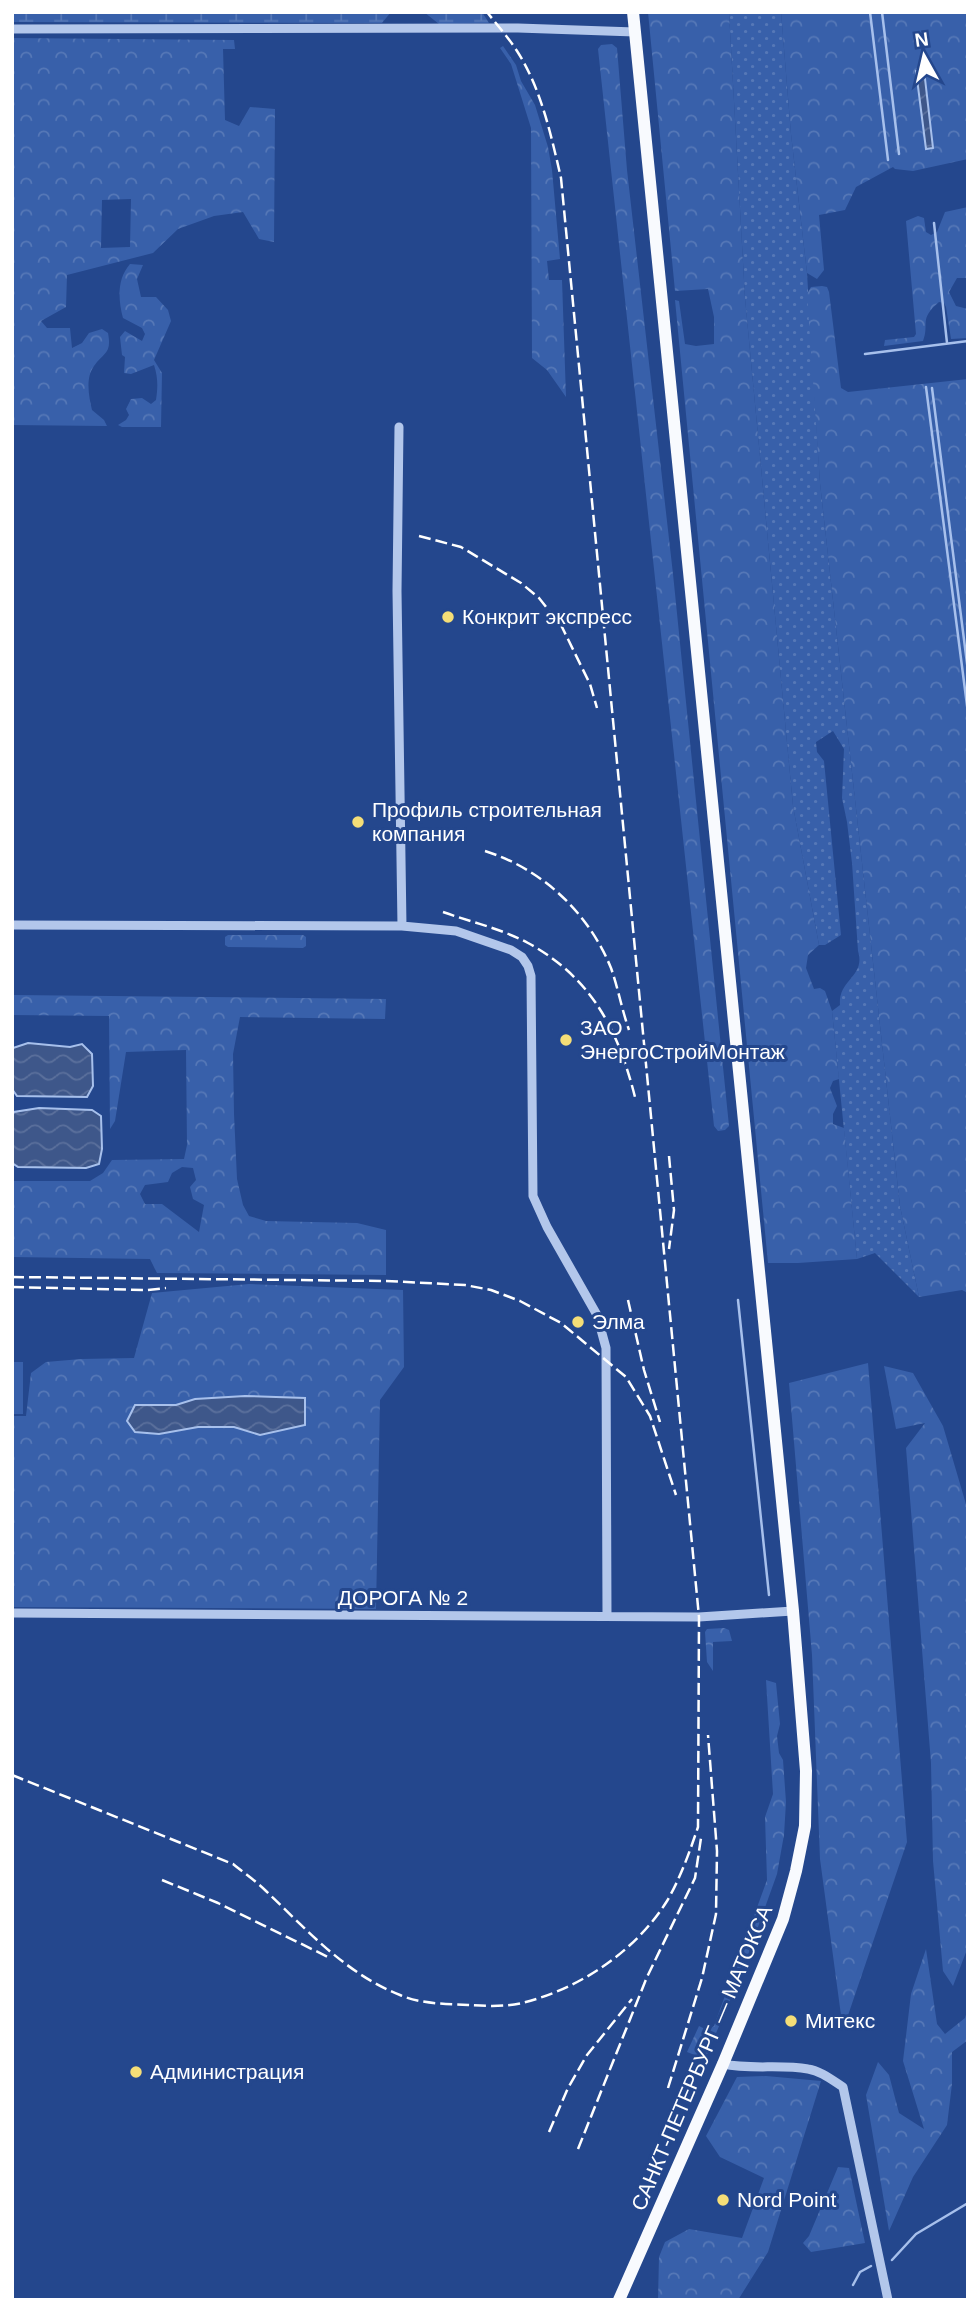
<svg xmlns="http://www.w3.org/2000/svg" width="980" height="2312" font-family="Arial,sans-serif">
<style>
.grass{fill:url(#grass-dots)}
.forest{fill:url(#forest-crowns);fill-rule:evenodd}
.wetland{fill:url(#wetland-marsh)}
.pitch{fill:#3860aa}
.water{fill:url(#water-waves);stroke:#a7c0ec;stroke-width:2}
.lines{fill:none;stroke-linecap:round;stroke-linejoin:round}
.stream{stroke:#a7c0ec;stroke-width:2.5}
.minor{stroke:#b3c7eb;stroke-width:9}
.major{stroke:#f8fafe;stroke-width:12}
.rail{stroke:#fff;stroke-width:2.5;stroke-dasharray:12 5;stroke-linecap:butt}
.poi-dot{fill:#f5de77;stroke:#24478d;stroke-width:2.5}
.labels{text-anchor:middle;stroke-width:6;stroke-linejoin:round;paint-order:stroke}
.poi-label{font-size:21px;fill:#fff;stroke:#24478d;text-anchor:start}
.street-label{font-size:21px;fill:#fff;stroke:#24478d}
</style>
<defs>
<pattern id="grass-dots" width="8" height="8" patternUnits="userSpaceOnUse" patternTransform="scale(1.75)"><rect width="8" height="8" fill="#3860aa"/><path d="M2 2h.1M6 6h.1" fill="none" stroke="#5678b7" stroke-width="1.8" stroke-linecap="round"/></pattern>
<pattern id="forest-crowns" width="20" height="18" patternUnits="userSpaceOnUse" patternTransform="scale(1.75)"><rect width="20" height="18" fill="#3860aa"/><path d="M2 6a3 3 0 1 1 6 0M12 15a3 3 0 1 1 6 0" fill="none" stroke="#5678b7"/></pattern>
<pattern id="wetland-marsh" width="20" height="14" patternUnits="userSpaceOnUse" patternTransform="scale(1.75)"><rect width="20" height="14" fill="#3860aa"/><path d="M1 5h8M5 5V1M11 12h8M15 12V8" fill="none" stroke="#5678b7"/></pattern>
<pattern id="water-waves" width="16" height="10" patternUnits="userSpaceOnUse" patternTransform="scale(1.75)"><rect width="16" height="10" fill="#3e578a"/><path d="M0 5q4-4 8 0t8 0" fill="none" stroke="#5b709c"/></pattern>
</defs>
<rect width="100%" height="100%" fill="#24478d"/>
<path class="grass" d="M729,12H781L791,134L807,273L820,483L900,1206L919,1297L875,1253L857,1259L832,1011L840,1005C838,979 866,977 858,951L852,863L847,822L842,798L844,749L833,731L816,742L817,752L824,761L841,935L825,945H819L793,806L745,298Z"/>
<path class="forest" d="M648,12H729L745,298L793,806L819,945L808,955L806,968L814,989L820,988L825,991L832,1011L839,1079L833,1081L830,1088L837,1106L833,1114V1124L844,1128L857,1259L798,1263H768L675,300L679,301L685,344L696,346L714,344V317L708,289L675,291Z
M781,12H968V159L913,171L895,169L893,167L856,187L845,210L819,215L824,270L817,279L807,273L791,134Z
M12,38L234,40L235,49H223L225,120L239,126L250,107L275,109L274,242L259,239L243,212L214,216L178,229L153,253L67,275L66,307L41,321L47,328H70L72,348L82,343L89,333L102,329L108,333C112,354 104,352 94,366C85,378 89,397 92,410L104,420L107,426L12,425ZM131,199L130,247L101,248L102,200Z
M612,44L617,48L627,170L673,574L729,1126L725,1130L718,1131L714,1126L598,49L601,45Z
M503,46L516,65L521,81L535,105L548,147L552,170L560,259L547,261L549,280H562L566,397L547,370L532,358L531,128L511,64L500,48Z
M968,207V278H957L949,292L956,306L968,309V338L951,339L946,307L944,303L939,302C918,320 930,323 923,341L884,346L885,340L914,337L916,334L906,221L918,216L924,218L926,232L931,235L937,232L945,212Z
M130,264L143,265L137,279L141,297H156L168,310L171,321L154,360L162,373L161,427H122L118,425L126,420L129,415L126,409L131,399L142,398L151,404L156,400C158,387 158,377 154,365L131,374L124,373L125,357L122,355L120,337L125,331L142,341L145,334L142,328L123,318C118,299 117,279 130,264Z
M822,286L827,287L829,292L841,388L848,392L968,379V1293L962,1290L919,1297L900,1206L820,483L807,294L811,287Z
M228,935H303L306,937V946L303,948L228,947L225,945V937Z
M12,995L386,999L385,1019L240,1017L233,1054L234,1114L237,1179L243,1205L249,1216L266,1221L357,1223L386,1230V1275L157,1273L150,1259L12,1257V1181H90L103,1173L112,1160L184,1159L187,1145L186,1050L126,1052L115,1121L110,1129L109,1016L12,1015ZM182,1167L193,1168L196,1180L190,1187L193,1199L204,1205L199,1232L162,1204H145L140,1194L145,1185L168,1182L172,1173Z
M249,1284L403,1290L404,1367L380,1400L376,1609L12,1607V1416H26L31,1373L46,1362L81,1359L134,1358L152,1293ZM245,1396L305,1398V1424L260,1435L234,1427H198L158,1434L135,1405H176L195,1399Z
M868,1363L907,1842L843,2030L820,1859L812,1655L789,1383Z
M884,1366L913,1373L943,1426L968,1511V1947L953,1986L943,1971L933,1861L931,1763L906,1448L925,1423L896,1429Z
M724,1628L729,1630L732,1641L713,1642V1671L707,1662L705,1632L707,1629Z
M766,1680L776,1683L780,1724L777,1736L779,1753L783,1760L786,1802L784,1835L777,1874L740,1977L705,2059L687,2052L699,2026L707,2030L714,2026L767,1880L765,1817L773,1794Z
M926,1949L937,2024L945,2034L965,2018L968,2008V2040L952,2052V2084L947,2125L913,2177L889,2231L866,2095L878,2062L889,2075L899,2113L924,2129L903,2061L911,1994Z
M766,2076L821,2081L768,2252L738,2300H658L659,2257L665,2242L689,2229L742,2238L764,2178L720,2157L706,2136L737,2077Z
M838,2167L849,2168L865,2243L811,2252L803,2243L809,2236Z"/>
<path class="wetland" d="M12,12H391L382,23L12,22Z
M424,12H482L489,23L439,24Z"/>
<path class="pitch" d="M12,1362H23V1414H12Z"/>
<path class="water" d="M924,70L933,148L926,149L916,71Z
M28,1043L70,1047L82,1044L92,1054L93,1086L87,1097L17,1096L12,1089L13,1048Z
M39,1108L92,1110L101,1116L102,1149L99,1164L86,1168L18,1167L12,1163V1116L14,1112Z
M245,1396L305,1398V1425L260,1435L234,1427H198L159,1434L135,1432L127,1421L135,1405H176L195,1399Z"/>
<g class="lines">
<path class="stream" d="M870,12L888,160
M882,12L899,154
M934,223L947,343
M865,354L968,341
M926,387L968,713
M932,388L968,671
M738,1300L769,1595
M892,2260L916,2234L968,2203
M853,2285L860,2272L871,2266"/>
<path class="minor" d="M12,29L518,28L635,32
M399,427L397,591L402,926
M12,925L402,926L456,931L511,950L522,957L528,966L531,976L533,1196L547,1227L597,1315L606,1348L607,1615
M12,1613L699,1617L793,1611
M723,2064C751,2070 780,2064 808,2069C821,2071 832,2080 843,2087L888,2300"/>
<path class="major" d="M619,2300L723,2064L783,1919L796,1871L805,1826L806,1771L793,1611L633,12"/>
<path class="rail" d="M419,536L461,547L521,583L539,598L562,627L590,684L597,708
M485,851C542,869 588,912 611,968C618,988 622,1010 629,1030
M443,912C471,922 502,929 528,943C592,978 618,1030 635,1097
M669,1156L674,1210L669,1249
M12,1277L386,1281L465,1285L491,1290L520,1301L561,1323L626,1377L650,1416L676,1495
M12,1287L147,1290L166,1288
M628,1300L644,1370L660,1422
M12,1775L233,1864C244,1873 256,1881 266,1891C307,1930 346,1974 400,1995C421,2004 446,2004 468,2005C485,2006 505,2007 522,2003C579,1989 635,1952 667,1901C680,1879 690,1851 698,1827L699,1617L561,178C551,135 541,88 517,51C508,37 497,25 487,12
M162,1880L218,1903L328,1957
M668,2088L702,1978L716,1914L717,1851L708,1735
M549,2132L568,2088L587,2055L632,1999
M578,2149L647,1977L695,1878L701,1838"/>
</g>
<g class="poi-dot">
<circle cx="448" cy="617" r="7"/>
<circle cx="358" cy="822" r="7"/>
<circle cx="566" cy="1040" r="7"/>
<circle cx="578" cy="1322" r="7"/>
<circle cx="791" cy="2021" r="7"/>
<circle cx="136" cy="2072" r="7"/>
<circle cx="723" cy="2200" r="7"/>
</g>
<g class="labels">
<g class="poi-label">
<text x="462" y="624">Конкрит экспресс</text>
<text x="372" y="817">Профиль строительная<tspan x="372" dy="24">компания</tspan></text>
<text x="580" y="1035">ЗАО<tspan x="580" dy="24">ЭнергоСтройМонтаж</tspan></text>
<text x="592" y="1329">Элма</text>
<text x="805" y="2028">Митекс</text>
<text x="150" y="2079">Администрация</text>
<text x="737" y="2207">Nord Point</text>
</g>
<g class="street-label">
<text x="403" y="1605">ДОРОГА № 2</text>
<text transform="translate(702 2058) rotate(-67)" y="7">САНКТ-ПЕТЕРБУРГ — МАТОКСА</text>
</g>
</g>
<rect width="980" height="2312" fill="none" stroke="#ffffff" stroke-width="28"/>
<g transform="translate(924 56) rotate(352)" stroke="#24478d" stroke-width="5" paint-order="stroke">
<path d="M0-5L12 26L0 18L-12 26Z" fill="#ffffff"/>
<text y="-10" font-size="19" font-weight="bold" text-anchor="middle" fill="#ffffff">N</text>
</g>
</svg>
